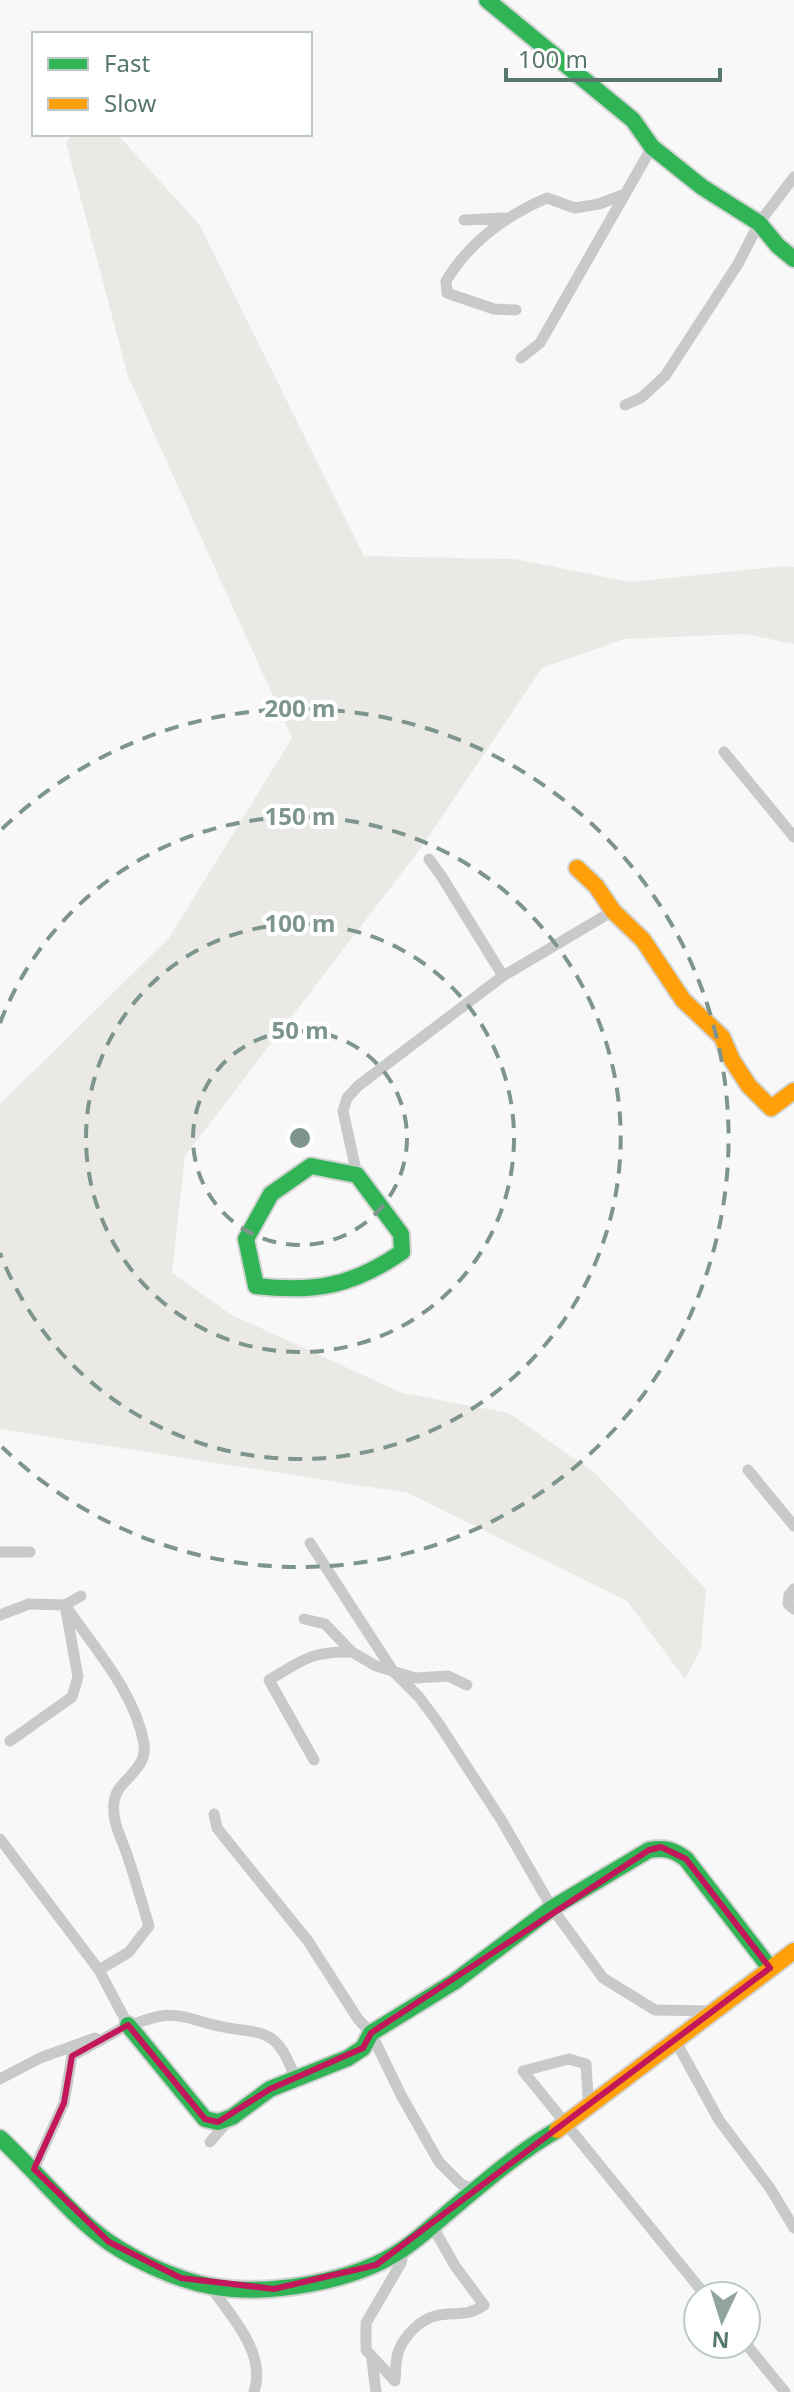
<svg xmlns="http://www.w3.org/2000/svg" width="794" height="2392" font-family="'Noto Sans',sans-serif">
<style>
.green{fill:#eae9e5}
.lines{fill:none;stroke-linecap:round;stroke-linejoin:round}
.fast-casing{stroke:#d2d4d3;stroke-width:20}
.slow-casing{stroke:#d2d4d3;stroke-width:20}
.street{stroke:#c7cac8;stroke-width:11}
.fast{stroke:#30b455;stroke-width:16}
.slow{stroke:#ff9f0a;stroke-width:16}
.marked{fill:none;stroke:#c2185b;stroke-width:6;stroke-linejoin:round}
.ring{fill:none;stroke:#7d958c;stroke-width:4;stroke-dasharray:14 10}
.centre{fill:#7d958c;stroke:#fff;stroke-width:4}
.ring-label{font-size:24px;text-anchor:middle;font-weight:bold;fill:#7d958c;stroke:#fff;stroke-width:8;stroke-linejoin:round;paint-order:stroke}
</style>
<rect width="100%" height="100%" fill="#f8f8f8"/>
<path class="green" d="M72,134H117L199,224L364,556L515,559L629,582L785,566L794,567V644L744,634L624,639L542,668L420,849L185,1156L172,1273L232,1315L402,1393L509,1413L595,1473L706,1589L701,1649L685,1679L627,1601L408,1493L0,1429V1104L169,938L292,738L128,376L66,143Z"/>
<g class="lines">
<g class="fast-casing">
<path id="fast" d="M487,0L633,120L652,147L702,187L759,223L778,246L794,259
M311,1166L357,1175L401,1234L402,1252C353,1286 314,1293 256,1286L246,1239L271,1194Z
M128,2025L205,2119L218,2122L232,2117L270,2089L348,2058L363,2048L371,2033L454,1982L552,1908L649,1850C664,1847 674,1850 686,1859L770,1968
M0,2138C37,2172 69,2214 110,2243C137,2261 177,2280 210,2286C267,2297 355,2282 403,2249C418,2239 432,2226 445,2215C481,2185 517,2153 557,2130"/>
</g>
<g class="slow-casing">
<path id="slow" d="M577,868L596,886L613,911L643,940L683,1000L722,1037L732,1060L749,1086L771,1108L794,1091
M557,2130L794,1951"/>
</g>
<path class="street" d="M464,220L504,218
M516,310L494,309L447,293L446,281C470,241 505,216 547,198L575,208L599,204L625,194
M521,358L540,343L652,147
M625,405L641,398L665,376L738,264L759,223L794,177
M724,752L794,837
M429,859L442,877L503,976L613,911
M357,1175L343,1111L347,1098L358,1086L503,976
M748,1470L794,1526
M310,1543L393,1671L419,1697L439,1724L502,1821L552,1908L603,1978L655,2010L715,2011
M0,1552H30
M794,1589L789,1595L788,1604L794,1609
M0,1615L29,1604L65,1605C94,1648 135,1692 144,1744C148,1771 116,1780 114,1802C112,1820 119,1833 125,1849C134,1874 141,1900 149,1926L129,1952L99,1970L128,2025L72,2056L64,2103L34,2169
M304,1619L325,1624L352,1652L376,1666L415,1678L448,1676L467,1685
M10,1741L72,1697L78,1677L65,1605L81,1596
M314,1760L269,1680C303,1660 311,1651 352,1652
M214,1814L217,1828L308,1941L358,2019L371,2033L401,2095L439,2162L461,2184L475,2190
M0,1839L99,1970
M126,2026C138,2023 149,2018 161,2016C177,2013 195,2020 210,2024C258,2037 275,2020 295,2078
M675,2040L719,2120L770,2188L794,2228
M0,2079L40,2058L95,2038
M596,2101L588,2097L586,2064L569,2059L523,2071L706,2296
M210,2142L229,2120
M210,2286C231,2316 267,2353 254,2392
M746,2344L785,2392
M372,2360L376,2392
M395,2381C396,2372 395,2358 399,2350C405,2335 420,2320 435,2316C453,2311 466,2318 484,2305L455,2266L433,2227
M395,2381L366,2350V2323L401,2263L404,2249"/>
<use href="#fast" class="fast"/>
<use href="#slow" class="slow"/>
</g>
<path class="marked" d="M661,1847L686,1859L770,1968L376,2265L274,2289L181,2278L109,2242L34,2169L64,2103L72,2056L128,2025L205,2119L218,2122L270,2089L363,2048L371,2033L649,1850Z"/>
<g class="ring">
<circle cx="300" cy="1138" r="107"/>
<circle cx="300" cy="1138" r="214"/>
<path d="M0 1023A321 321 0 1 1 0 1253"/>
<path d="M2 829A429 429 0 1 1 2 1447"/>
</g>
<circle cx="300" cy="1138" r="12" class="centre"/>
<g class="ring-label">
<text x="300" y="717">200 m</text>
<text x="300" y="825">150 m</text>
<text x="300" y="932">100 m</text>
<text x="300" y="1039">50 m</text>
</g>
<rect x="32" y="32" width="280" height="104" fill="#ffffff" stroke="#bdc9c4" stroke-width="2"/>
<rect x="48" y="58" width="40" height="12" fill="#30b455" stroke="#bdc9c4" stroke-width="2"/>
<text x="104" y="72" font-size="24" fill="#59786c">Fast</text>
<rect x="48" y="98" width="40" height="12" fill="#ff9f0a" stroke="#bdc9c4" stroke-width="2"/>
<text x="104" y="112" font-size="24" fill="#59786c">Slow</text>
<g transform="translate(722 2320) rotate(184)"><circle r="38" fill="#ffffff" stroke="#bdc9c4" stroke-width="2"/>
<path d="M0-6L14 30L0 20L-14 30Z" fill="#91a59d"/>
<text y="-12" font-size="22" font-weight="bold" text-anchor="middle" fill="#59786c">N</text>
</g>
<path d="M506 68v12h214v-12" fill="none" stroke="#59786c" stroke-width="4"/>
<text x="518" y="68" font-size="24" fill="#59786c" stroke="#ffffff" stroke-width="6" paint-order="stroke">100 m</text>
</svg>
